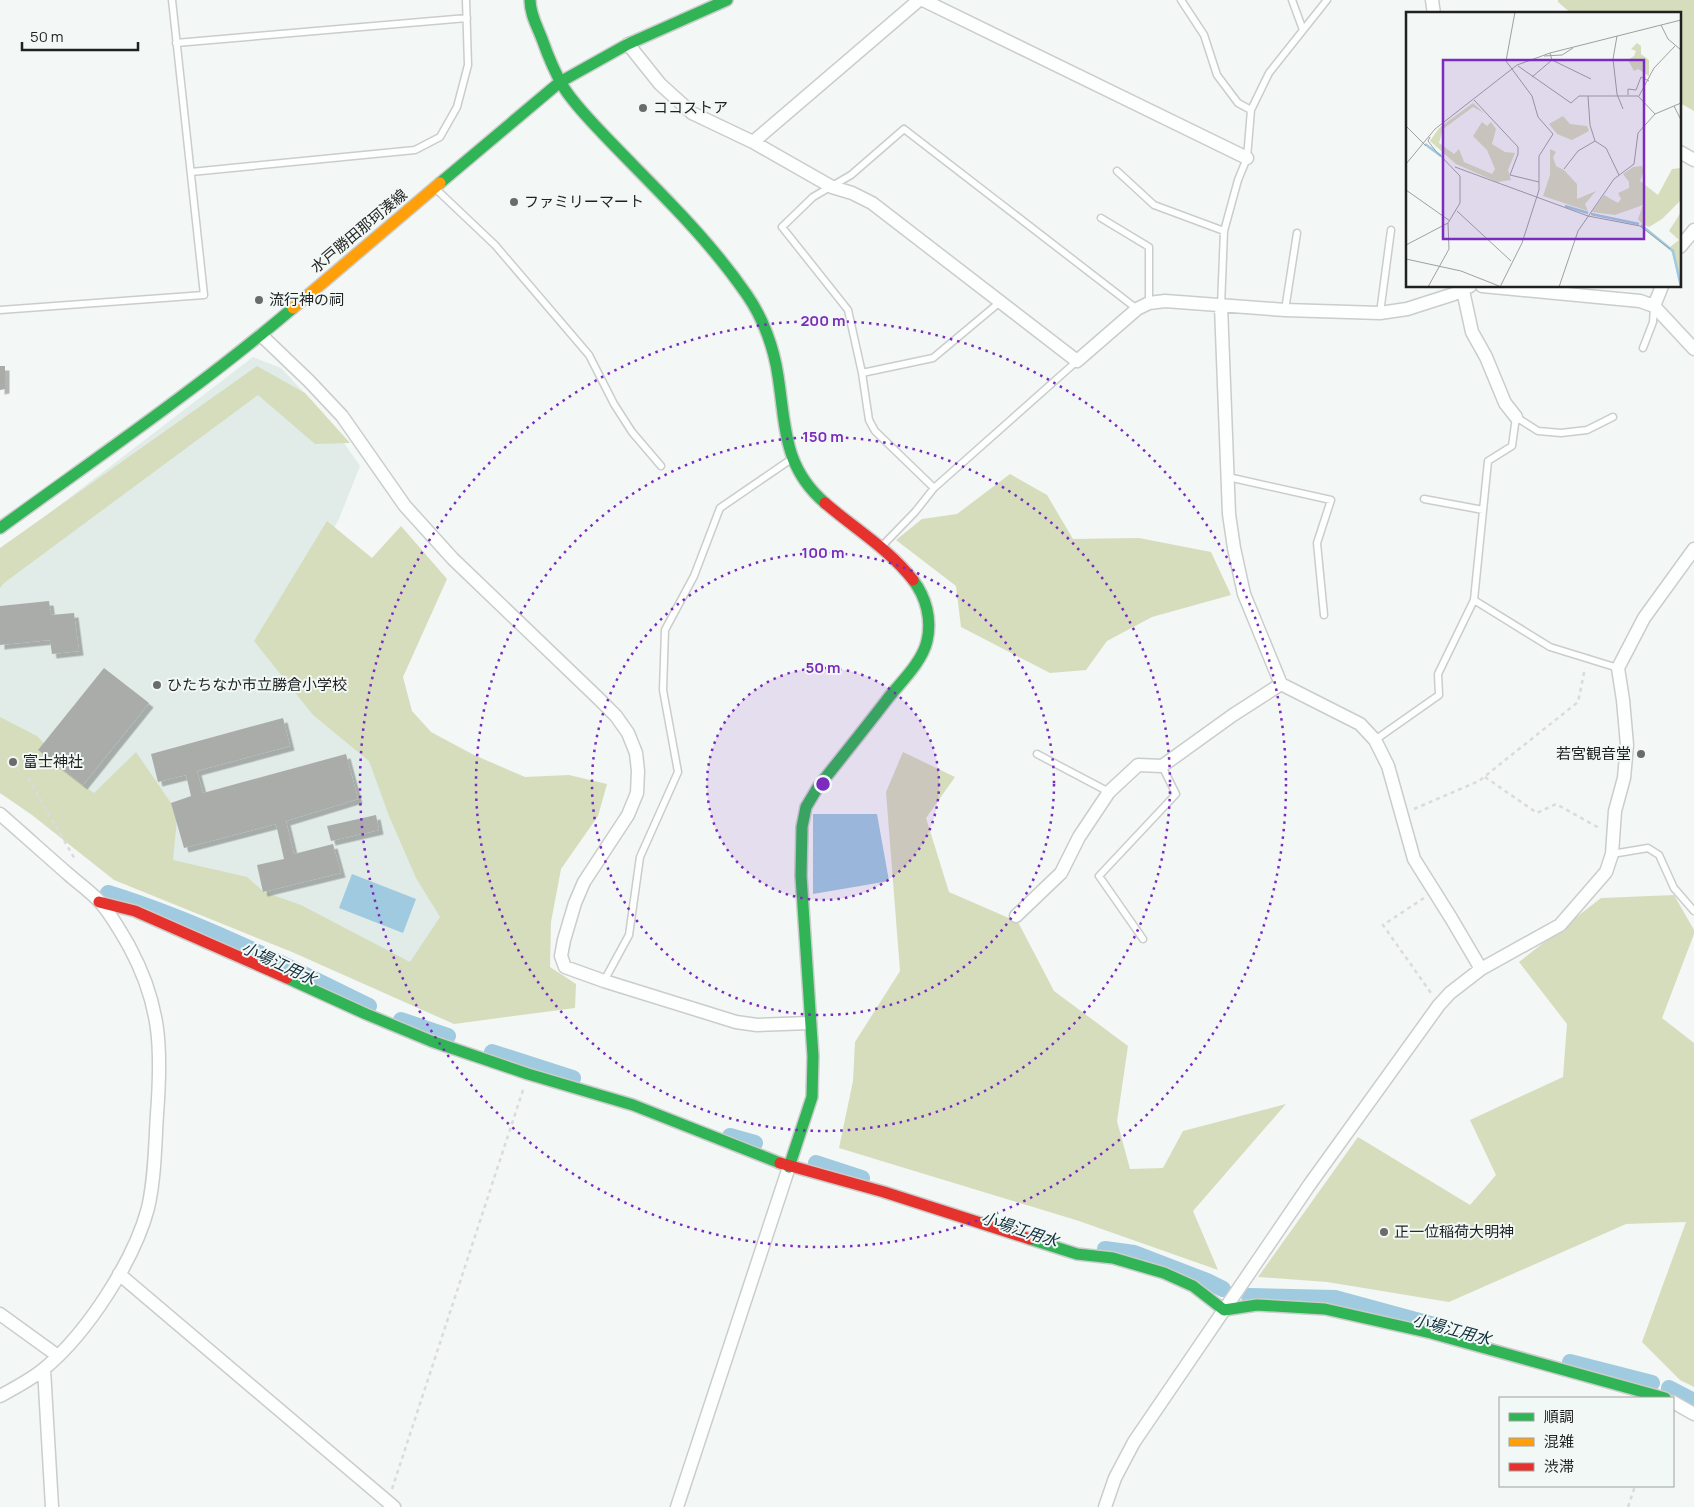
<svg xmlns="http://www.w3.org/2000/svg" width="1694" height="1507" font-family="Manrope,'Noto Sans JP',sans-serif">
<style>
.built{fill:#e1ebe8}
.forest{fill:#d6ddbd}
.water{fill:#9fcadf}
.lines{fill:none;stroke-linecap:round;stroke-linejoin:round}
.canal{stroke:#9fcadf;stroke-width:16}
.building{fill:#aaacaa;filter:url(#shadow)}
.lane-casing{stroke:#cacdcb;stroke-width:9}
.street-casing{stroke:#cacdcb;stroke-width:15}
.fast-casing{stroke:#cacdcb;stroke-width:14}
.slow-casing{stroke:#cacdcb;stroke-width:14}
.jam-casing{stroke:#cacdcb;stroke-width:14}
.path{stroke:#dadbdb;stroke-width:2.5;stroke-dasharray:4 4;stroke-linecap:butt}
.lane{stroke:#fdfefe;stroke-width:6}
.street{stroke:#fdfefe;stroke-width:12}
.fast{stroke:#30b455;stroke-width:11}
.slow{stroke:#ff9f0a;stroke-width:11}
.jam{stroke:#e5322d;stroke-width:11}
.ring{fill:none;stroke:#7b2cbf;stroke-width:2.5;stroke-dasharray:2.5 5}
.poi-dot{fill:#696c6b;stroke:#f2f8f6;stroke-width:2}
.labels{text-anchor:middle;stroke-width:4;stroke-linejoin:round;paint-order:stroke}
.poi-label{font-size:15px;fill:#1e2120;stroke:#f2f8f6;text-anchor:start}
.street-label{font-size:15px;fill:#1e2120;stroke:#f2f8f6}
.water-label{font-size:16px;font-style:italic;fill:#112e3c;stroke:#f2f8f6}
.inset-river{fill:none;stroke:#9fcadf;stroke-width:2.5}
.inset-road{fill:none;stroke:#9ea1a0;stroke-width:1}
.view{fill:#7b2cbf;fill-opacity:0.15;stroke:#7b2cbf;stroke-width:2.5}
.inset-edge{fill:none;stroke:#1e2120;stroke-width:2.5}
.centre{fill:#7b2cbf;stroke:#f2f8f6;stroke-width:2.5}
.ring-label{font-size:15px;text-anchor:middle;font-weight:bold;fill:#7b2cbf;stroke:#f2f8f6;stroke-width:4;stroke-linejoin:round;paint-order:stroke}
</style>
<defs>
<filter id="shadow"><feDropShadow dx="4.5" dy="4.5" stdDeviation="0" flood-color="#0004"/></filter>
</defs>
<rect width="100%" height="100%" fill="#f3f7f5"/>
<path class="built" d="M253,357L281,368L324,414L360,466L339,519L272,641L376,747L457,905L402,992L82,818L0,729V551Z"/>
<path class="forest" d="M1558,0H1694V111L1680,103V14H1572L1558,2Z
M257,366L305,393L350,443L315,444L258,395L4,583L0,588V548Z
M1010,474L1047,495L1073,539L1139,538L1211,552L1231,595L1152,617L1107,641L1086,670L1050,673L961,627L956,586L896,540L922,519L957,514Z
M327,521L372,558L401,526L447,579L403,677L412,711L431,732L474,755L525,777L569,775L607,784L598,816L561,869L551,922L550,967L576,984L575,1008L454,1024L292,952L114,880L32,815L0,793V717L37,736L83,785L94,793L136,752L171,803L178,809L173,860L247,877L264,892L301,905L410,962L440,917L416,878L389,816L369,761L313,715L254,641Z
M903,752L955,777L926,818L949,892L1018,922L1054,991L1128,1046L1117,1121L1130,1169L1163,1168L1183,1131L1286,1104L1193,1211L1218,1270L1079,1221L839,1148L853,1081L855,1042L900,971L886,792Z
M1674,895L1694,930V934L1662,1018L1694,1043V1387L1680,1380L1642,1342L1686,1222L1626,1224L1449,1302L1327,1282L1258,1277L1358,1137L1470,1205L1496,1175L1470,1120L1563,1077L1567,1024L1519,962L1601,898Z"/>
<path class="water" d="M813,814H877L889,881L813,894Z
M352,874L416,899L403,933L339,908Z"/>
<g class="lines">
<path class="canal" d="M108,893C198,921 284,964 369,1006
M401,1020L448,1036
M492,1052L573,1078
M730,1136L755,1143
M816,1163L862,1178
M1105,1249L1134,1253L1207,1281L1223,1289
M1249,1296L1335,1298L1438,1326
M1570,1362L1652,1383
M1669,1388L1694,1401"/>
</g>
<path class="building" d="M0,366H5V389L0,390Z
M49,601L51,615L74,613L79,651L52,654L50,640L0,645V606Z
M104,668L149,703L83,785L38,750Z
M283,718L290,746L197,771L203,793L346,754L358,799L286,821L294,854L333,844L341,873L263,892L257,865L284,859L276,824L184,848L171,803L191,796L186,775L158,782L151,754Z
M376,815L379,830L331,841L327,826Z"/>
<g class="lines">
<g class="lane-casing">
<path id="lane" d="M1181,0L1204,35L1217,75L1238,103L1251,110
M1292,0L1303,30
M176,43L467,18
M1117,171L1154,205L1224,231
M191,172L415,150L440,137L457,107L468,65L466,0
M437,190L495,245L589,355L614,404L632,432L661,466
M1101,218L1149,247V303
M1221,306L1224,231L1238,180L1247,158L1251,110L1269,73L1327,0
M0,310L204,295L172,0
M1285,310L1297,233
M1380,313L1391,230
M1643,348L1653,322L1654,308
M862,373L933,358L1000,302
M1228,477L1331,500L1317,543L1324,615
M934,488L875,431L869,420L862,373L848,310L782,227L813,197L851,175L904,129L1137,309
M1424,499L1483,510
M883,545L915,512L934,488L1077,361
M1474,600L1550,647L1618,668
M1375,740L1439,695L1438,674L1474,600L1488,461L1512,446L1516,417L1538,431L1561,433L1587,430L1613,417
M1037,754L1109,792
M1612,854L1648,848L1659,855L1674,888L1694,911
M1143,939L1099,876L1176,794L1162,766
M604,981L629,935L640,857L678,772L663,690L665,630L694,576L720,508L790,460"/>
</g>
<g class="street-casing">
<path id="street" d="M923,0L1247,158
M1432,0L1434,14
M628,44L660,84L692,113L753,142L832,187L852,193L872,203L1077,361L1137,309L1149,303L1165,301L1285,310L1380,313L1407,309L1454,294L1470,286
M753,142L919,0
M1680,152L1694,160
M1680,247L1694,230
M1462,286L1472,332L1486,357L1505,403L1516,417
M1482,286L1640,301L1654,306L1694,349
M1221,306L1229,514L1234,548L1244,594L1281,684
M1654,306L1662,286
M261,335L309,381L342,416L405,506L453,559L598,698L616,716L628,733L636,753L638,771L637,793L628,815L584,882L575,903L564,940L561,956L565,967L604,981L736,1022L757,1025L810,1023
M0,814C23,834 45,854 68,874C78,883 91,892 100,902C110,913 121,932 129,946C161,1005 162,1049 157,1114C155,1145 155,1178 148,1208C134,1261 87,1333 45,1368C32,1379 15,1388 0,1396
M1016,916L1061,873L1079,837L1109,792L1138,765L1162,766L1233,715L1281,684L1360,724L1375,740L1388,766L1414,859L1451,918L1481,969
M119,1274L394,1507
M0,1314L58,1356
M44,1369L52,1507
M1673,1402L1694,1414
M677,1507L789,1167
M1105,1507L1115,1478L1134,1442L1310,1184L1439,1005L1450,993L1481,969L1560,925L1606,872L1612,854L1615,811L1624,778L1627,745L1623,700L1618,668L1644,618L1694,549"/>
</g>
<g class="fast-casing">
<path id="fast" d="M530,0C530,14 537,26 542,39C548,56 555,73 564,88C575,105 589,119 603,134C626,158 649,181 672,205C699,233 725,263 747,295C763,318 774,348 778,376C786,427 783,467 825,503
M440,183L560,82L628,44L727,0
M0,528C99,456 200,387 293,308
M287,978L366,1014L431,1041L528,1074L633,1105L780,1163
M789,1167L812,1097L813,1056L801,876L802,827L806,807L818,787C842,757 866,727 889,697C902,681 922,662 927,641C932,619 926,597 913,580
M1030,1239L1077,1254L1113,1258L1164,1273L1193,1286L1224,1310L1257,1305L1325,1309L1431,1333L1665,1398"/>
</g>
<g class="slow-casing">
<path id="slow" d="M293,308L440,183"/>
</g>
<g class="jam-casing">
<path id="jam" d="M825,503C855,529 889,549 913,580
M99,902L135,911L287,978
M780,1163L884,1192L1030,1239"/>
</g>
<path class="path" d="M1485,777L1537,813L1556,804L1601,829
M28,778L76,861
M1414,809L1479,781L1578,702L1585,668
M1424,898L1383,925L1431,993
M392,1489L523,1090
M1628,1507L1635,1486"/>
<use href="#lane" class="lane"/>
<use href="#street" class="street"/>
<use href="#fast" class="fast"/>
<use href="#slow" class="slow"/>
<use href="#jam" class="jam"/>
</g>
<circle cx="823" cy="784" r="116" fill="#7b2cbf" fill-opacity=".12"/>
<g class="ring">
<circle cx="823" cy="784" r="116"/>
<circle cx="823" cy="784" r="231"/>
<circle cx="823" cy="784" r="347"/>
<circle cx="823" cy="784" r="463"/>
</g>
<g class="poi-dot">
<circle cx="643" cy="108" r="5"/>
<circle cx="514" cy="202" r="5"/>
<circle cx="259" cy="300" r="5"/>
<circle cx="157" cy="685" r="5"/>
<circle cx="1641" cy="754" r="5"/>
<circle cx="13" cy="762" r="5"/>
<circle cx="1384" cy="1232" r="5"/>
</g>
<g class="labels">
<g class="poi-label">
<text x="653" y="113">ココストア</text>
<text x="524" y="207">ファミリーマート</text>
<text x="269" y="305">流行神の祠</text>
<text x="167" y="690">ひたちなか市立勝倉小学校</text>
<text x="1631" y="759" text-anchor="end">若宮観音堂</text>
<text x="23" y="767">富士神社</text>
<text x="1394" y="1237">正一位稲荷大明神</text>
</g>
<g class="street-label">
<text transform="translate(359 231) rotate(-40)" y="5">水戸勝田那珂湊線</text>
</g>
<g class="water-label">
<text transform="translate(279 963) rotate(25)" y="6">小場江用水</text>
<text transform="translate(1020 1229) rotate(18)" y="6">小場江用水</text>
<text transform="translate(1452 1329) rotate(15)" y="6">小場江用水</text>
</g>
</g>
<g transform="translate(1406 12)">
<rect width="275" height="275" fill="#f3f7f5"/>
<path d="M231,31L235,34V42L243,48V64L232,57L228,59L222,48L228,44L230,39L225,37ZM67,91L78,101L67,95L37,117L33,131L48,142L53,137L58,150L86,162L89,157L81,138L67,124L76,110L81,114L85,110L90,117L86,132L99,140L109,141L102,158L105,168L91,170L50,152L24,129L33,116ZM157,104L164,112L181,114L183,119L166,128L151,122L143,112ZM144,137L150,140L147,145L150,154L158,158L171,172V187L190,179L179,192L182,199L137,184L144,163ZM236,154L238,159L234,169L252,183L266,157L275,156V188L256,207L243,215L236,212L232,207L237,193L209,203L186,200L198,183L212,191L215,187L212,181L223,176V170L217,162L227,155ZM275,200V272L264,235L273,228L263,219Z" fill="#d6ddbd"/>
<path class="inset-river" d="M19,132L35,144M159,194L182,201M185,202L233,212M235,213L267,239L275,275"/>
<path class="inset-road" d="M255,13L262,27L275,38M211,24L207,47L211,82L217,97M144,41L146,48L185,67M138,44L156,43L167,36M112,54L165,91L173,84H232L249,102M126,65L146,48M222,83V77L230,78L235,65L243,69M182,84L184,113L189,129M233,84L248,56L269,34M68,88L112,135V142L104,163L133,170M268,94L275,108M0,114L20,134M0,152L29,117L111,53L144,41L275,8M49,155L182,204L234,214L264,237M158,157L172,139L189,129L200,136L213,163M0,178L44,209M51,199L105,249M0,233L42,211L54,191V164L29,138L22,129L24,125M0,247L55,259L93,274M22,275L43,237L42,211M94,275L116,231L133,178V144L147,122L132,105L126,84L100,49L109,0M153,275L172,219L208,167L228,152L232,121L249,102L275,91"/>
<path class="view" d="M37,48H238V227H37Z"/>
<rect width="275" height="275" class="inset-edge"/>
</g>
<circle cx="823" cy="784" r="8" class="centre"/>
<g class="ring-label">
<text x="823" y="326">200 m</text>
<text x="823" y="442">150 m</text>
<text x="823" y="558">100 m</text>
<text x="823" y="673">50 m</text>
</g>
<rect x="1499" y="1397" width="175" height="90" fill="#f2f8f6" stroke="#9da2a0"/>
<rect x="1509" y="1413" width="25" height="8" fill="#30b455" stroke="#9da2a0"/>
<text x="1544" y="1422" font-size="15" fill="#1e2120">順調</text>
<rect x="1509" y="1438" width="25" height="8" fill="#ff9f0a" stroke="#9da2a0"/>
<text x="1544" y="1447" font-size="15" fill="#1e2120">混雑</text>
<rect x="1509" y="1463" width="25" height="8" fill="#e5322d" stroke="#9da2a0"/>
<text x="1544" y="1472" font-size="15" fill="#1e2120">渋滞</text>
<path d="M22 42v8h116v-8" fill="none" stroke="#1e2120" stroke-width="2.5"/>
<text x="30" y="42" font-size="15" fill="#1e2120" stroke="#f2f8f6" stroke-width="4" paint-order="stroke">50 m</text>
</svg>
